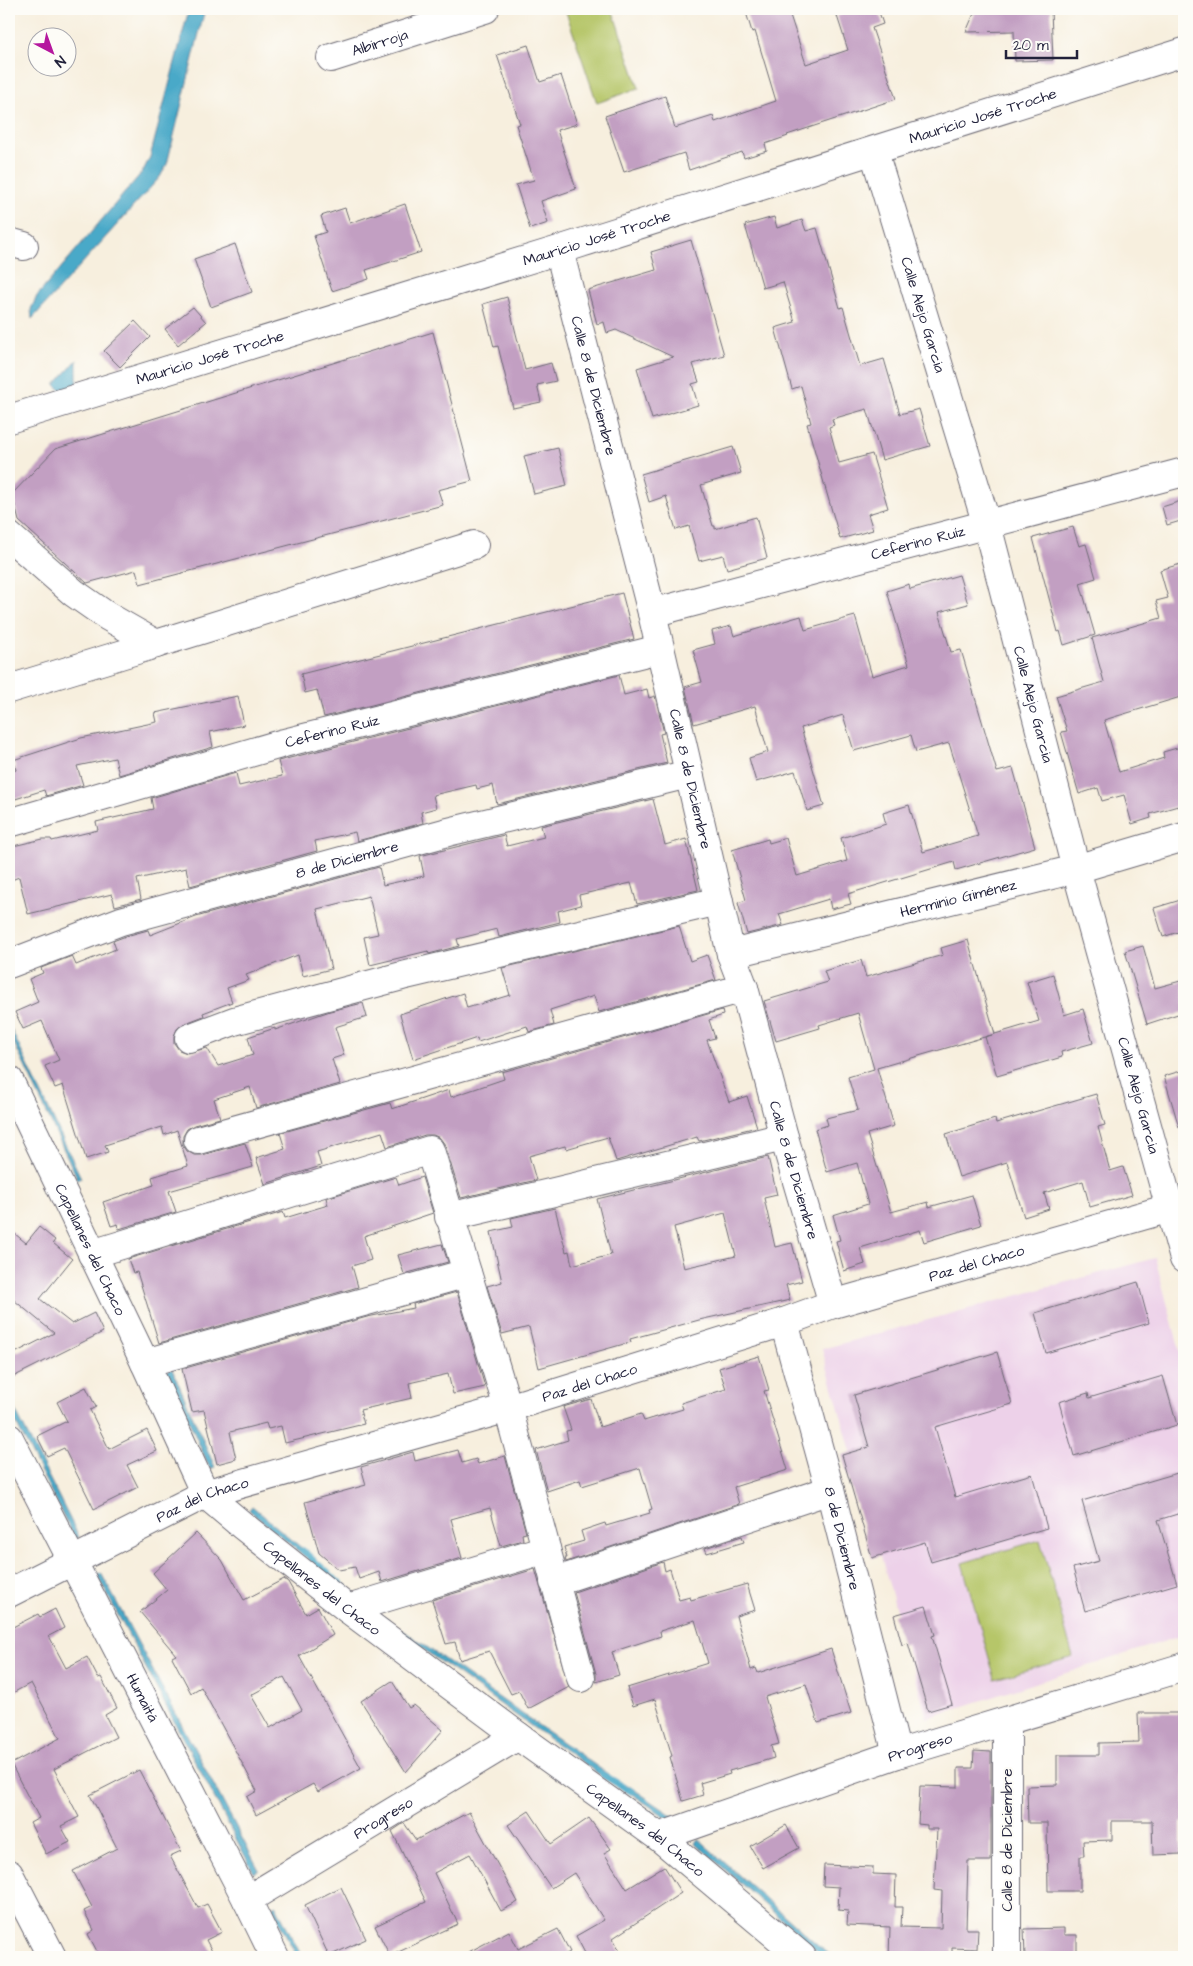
<svg xmlns="http://www.w3.org/2000/svg" width="1193" height="1966" font-family="'Architects Daughter',sans-serif">
<style>
.built{fill:#edd1e9}
.green{fill:#b6c669;stroke:#6c7452}
.water{fill:#49a9c8;stroke:#366682}
.lines{fill:none;stroke-linecap:round;stroke-linejoin:round}
.stream{stroke:#49a9c8;stroke-width:7}
.building{fill:#c29fc2;fill-rule:evenodd}
.minor-casing{stroke:#6d6a74;stroke-width:30}
.minor{stroke:#fff;stroke-width:28}
.labels{text-anchor:middle;stroke-width:4.5;stroke-linejoin:round;paint-order:stroke}
.street-label{font-size:15px;fill:#22223b;stroke:#fdfcf7}
</style>
<rect width="100%" height="100%" fill="#fdfcf7"/>
<filter id="ink" filterUnits="userSpaceOnUse"><feTurbulence type="fractalNoise" baseFrequency=".02" numOctaves="2"/><feDisplacementMap in="SourceGraphic" scale="10" xChannelSelector="R" yChannelSelector="G"/><feConvolveMatrix kernelMatrix="1 2 1 2 8 2 1 2 1" color-interpolation-filters="sRGB"/></filter>
<filter id="wash" filterUnits="userSpaceOnUse"><feTurbulence type="fractalNoise" baseFrequency=".0096" numOctaves="4" result="noise"/><feDisplacementMap in="SourceGraphic" scale="20" xChannelSelector="R" yChannelSelector="G"/><feGaussianBlur stdDeviation="1.12" result="paint"/><feColorMatrix in="noise" values="0 0 0 0 0 0 0 0 0 0 0 0 0 0 0 0 0 1.4 0 .05"/><feComposite in="paint" operator="in"/></filter>
<g filter="url(#wash)">
<rect width="100%" height="100%" fill="#f7efde"/>
<path class="built" d="M1155,1258L1184,1366V1635L927,1718L822,1349Z"/>
<path class="green" d="M565,9H612L639,88L597,103Z
M1040,1540L1073,1657L995,1679L962,1563Z"/>
<path class="water" d="M189,9H205L167,164L160,177L32,319L31,309L37,296L143,171L150,157Z
M77,360V384L68,396L55,385Z
M9,1025L81,1178L78,1180L9,1032Z
M172,1369L215,1467L210,1469L167,1371Z
M9,1398L79,1537L75,1539L9,1409Z
M252,1506L311,1556L308,1559L249,1510Z
M101,1573L259,1870L254,1873L97,1575Z
M374,1610L612,1777L610,1782L372,1613Z
M626,1784L676,1818L672,1821L623,1788Z
M698,1839L819,1946L833,1957H825L816,1950L695,1843Z
M276,1905L302,1957H297L272,1907Z"/>
<g class="lines">
<path class="stream" d="M303,1551L351,1594
M603,1775L631,1791"/>
</g>
<g id="blocks">
<path class="building" d="M745,9H788L806,64L848,50L837,16L859,9H878L883,24L872,28L896,99L787,135L788,136L765,144L767,151L744,158L742,152L689,170L684,153L624,172L605,116L665,96L675,128L713,116L715,122L776,101L755,31L752,32Z
M976,9L1051,10L1053,60L1015,61L1014,31L966,32Z
M528,45L540,82L561,75L577,124L557,130L576,189L541,201L548,223L530,229L516,185L534,180L516,125L520,124L497,55Z
M405,204L421,252L366,270L369,279L332,291L314,236L326,232L321,216L345,208L350,223Z
M774,217L777,228L802,220L806,231L817,228L840,308L843,307L860,366L884,359L900,414L919,409L930,446L882,460L867,409L832,419L834,425L829,427L839,463L872,454L888,508L868,514L873,530L840,539L807,424L811,423L801,386L792,389L775,328L795,322L783,282L763,288L745,225Z
M691,240L724,355L693,364L699,382L692,384L698,405L652,419L637,368L673,357L616,330L607,333L604,322L597,324L588,290L656,270L651,252Z
M235,244L252,292L211,307L194,259Z
M507,297L525,370L551,363L556,381L537,385L541,402L513,408L498,346L494,347L483,304Z
M193,307L206,322L178,345L165,329Z
M135,321L150,337L120,367L104,351Z
M433,332L472,481L438,490L443,505L140,584L136,570L87,583L19,521L12,494L55,449Z
M733,447L741,473L701,485L713,526H715V529L756,517L767,558L727,569L723,555L699,561L689,526L676,530L666,496L649,502L641,474Z
M558,448L567,486L534,494L524,456Z
M1184,500V520L1167,525L1162,507Z
M1073,527L1079,546L1086,544L1096,578L1080,583L1095,635L1064,645L1060,631L1058,632L1033,538Z
M1184,563V696L1104,720L1119,772L1164,758L1163,752L1184,746V807L1179,808L1178,806L1150,814L1151,818L1132,824L1124,795L1102,801L1098,788L1079,794L1061,732L1067,731L1056,696L1104,682L1092,638L1161,618L1156,601L1168,598L1160,570Z
M959,575L968,604L939,612L951,652L961,650L997,772L1013,768L1035,847L956,870L954,862L848,894L851,904L831,909L829,899L779,914L783,925L747,934L738,903L746,900L732,850L768,839L769,843L786,838L797,876L847,861L841,838L886,824L883,813L909,805L923,852L978,836L949,743L916,752L911,735L854,751L843,715L801,728L824,806L807,811L795,771L756,782L749,758L768,752L755,706L694,724L685,687L702,682L693,650L715,644L712,631L731,626L734,636L801,616L805,630L855,616L872,676L909,665L887,591L909,584L910,589Z
M622,593L634,639L324,717L317,690L305,693L301,674Z
M619,675L624,695L647,689L649,698L655,696L664,733L660,734L667,763L497,804L493,785L477,789L476,785L433,795L436,808L421,812L423,823L357,841L355,832L315,841L317,851L190,886L186,868L137,879L141,899L115,906L112,894L28,914L19,877L9,881V847L43,839H51L52,841L98,830L96,822L153,809L151,798L236,773L239,786L282,776L278,761Z
M238,696L244,725L210,732L213,747L119,775L115,758L77,766L83,785L46,796L44,790L9,801V773L16,770L13,760L81,738L157,722L155,713Z
M653,799L665,845L686,839L698,890L637,904L631,883L579,895L581,905L558,911L560,922L499,937L497,929L457,939L459,946L429,954L428,951L370,965L364,937L378,934L369,896L317,909L331,969L303,976L298,955L246,975L249,980L227,988L232,1002L203,1013L204,1016L183,1024L177,1029L174,1036V1043L179,1050L187,1053L207,1048L218,1066L253,1055L248,1037L275,1028V1030L330,1011L363,1003L367,1017L335,1027L344,1055L332,1059L340,1084L256,1108L250,1087L214,1099L220,1118L194,1125L187,1129L183,1136V1145L187,1151L194,1155H202L245,1143L253,1167L169,1191L176,1212L119,1229L118,1224L111,1226L103,1202L154,1185L152,1177L188,1166L177,1130L164,1135L162,1127L105,1145L108,1152L86,1159L63,1085L55,1088L45,1066L59,1060L42,1021L23,1029L15,1012L38,1002L29,979L43,973L41,968L72,956L76,965L116,949L113,941L126,936L148,930L150,935L196,917L379,867L383,885L424,876L420,856L504,835L507,846L544,837L541,826Z
M1184,899V930L1163,937L1154,908Z
M679,926L690,961L707,955L716,980L599,1012L594,996L550,1010L554,1025L529,1032L527,1026L478,1042L477,1038L413,1059L400,1014L463,993L467,1008L510,995L502,968Z
M968,940L995,1034L877,1068L894,1126L867,1134L891,1212L928,1202L929,1207L972,1195L981,1225L924,1242L920,1230L860,1248L865,1264L844,1271L836,1241L840,1240L833,1215L868,1204L857,1163L827,1172L815,1129L828,1125L826,1118L858,1110L848,1077L874,1069L863,1031L858,1013L819,1025L820,1028L776,1041L764,1001L828,982L824,971L861,960L866,977L943,955L941,948Z
M1143,946L1155,988L1184,980V1012L1147,1024L1125,951Z
M1053,974L1064,1015L1083,1009L1093,1043L1061,1052L1062,1057L997,1076L985,1037L1039,1021L1027,982Z
M722,1010L723,1015L709,1020L715,1038L707,1040L729,1102L747,1096L757,1127L699,1141L697,1137L616,1161L608,1137L566,1149L565,1146L529,1156L536,1180L461,1198L445,1145L440,1138L433,1135H425L387,1147L382,1132L317,1152L321,1166L265,1184L256,1158L285,1149L280,1133L390,1103L392,1109L449,1090L451,1097L504,1079L502,1072Z
M1184,1070V1126L1179,1127L1164,1076Z
M1096,1094L1105,1125L1098,1127L1110,1171L1123,1167L1132,1195L1090,1207L1083,1181L1044,1193L1049,1209L1024,1217L1007,1162L959,1177L946,1134L995,1119L996,1123Z
M768,1157L777,1195L764,1198L775,1247L792,1243L802,1281L786,1285L790,1300L699,1320L630,1339L631,1342L539,1368L529,1327L502,1334L487,1286L502,1282L491,1232L513,1227L511,1218L555,1208L566,1252L569,1251L572,1265L611,1255L597,1199ZM725,1213L736,1256L684,1268L674,1227Z
M396,1177L399,1185L422,1177L433,1213L364,1236L371,1260L352,1266L358,1287L159,1343L137,1272L133,1273L128,1259L283,1212L285,1218L328,1205L326,1198Z
M39,1227L55,1240L53,1243L72,1259L40,1299L72,1324L94,1313L103,1332L9,1379V1356L54,1333L9,1296V1229L26,1243Z
M442,1244L448,1262L404,1274L398,1255Z
M1138,1282L1149,1323L1046,1353L1035,1313Z
M457,1292L485,1387L453,1394L448,1374L409,1383L412,1398L360,1410L364,1424L285,1443L281,1426L268,1429L266,1423L230,1432L236,1459L217,1464L204,1410L192,1412L182,1369L367,1317L414,1308L413,1304Z
M997,1352L1012,1404L935,1427L955,1497L1032,1474L1047,1528L931,1562L925,1542L872,1558L842,1455L869,1447L854,1395Z
M759,1356L769,1390L764,1391L788,1470L734,1487L739,1504L566,1562L565,1558H567L564,1547L584,1541L581,1531L605,1523L606,1526L650,1513L649,1510L652,1509L640,1468L582,1486L580,1480L547,1491L536,1450L568,1440L566,1431L571,1430L563,1407L591,1399L600,1427L641,1414L644,1421L683,1409L681,1403L726,1389L719,1368Z
M1163,1376L1177,1425L1074,1456L1059,1402L1088,1393L1089,1398Z
M86,1387L96,1407L90,1410L109,1449L147,1430L157,1451L127,1465L138,1487L94,1509L64,1448L47,1456L37,1436L67,1421L57,1402Z
M458,1450L462,1463L476,1459L478,1464L505,1456L526,1533L522,1534L523,1540L501,1546L490,1508L451,1519L462,1558L382,1582L379,1572L359,1579L355,1567L339,1570L319,1553L305,1502L366,1485L361,1467L413,1452L415,1461Z
M1184,1471V1512L1158,1520L1177,1584L1085,1611L1073,1568L1099,1561L1082,1501Z
M196,1533L222,1560L244,1600L284,1579L288,1582L306,1614L318,1607L333,1635L299,1656L361,1768L318,1792L313,1784L256,1815L247,1797L257,1791L201,1687L191,1693L172,1657L176,1655L140,1612L167,1590L153,1573ZM284,1677L302,1710L270,1728L251,1695Z
M742,1536L744,1542L707,1553L705,1548Z
M663,1562L665,1571L670,1569L679,1600L690,1597L691,1600L747,1584L755,1610L736,1616L751,1670L756,1668L758,1673L831,1649L851,1713L818,1723L806,1684L765,1697L779,1744L771,1746L774,1758L729,1771L730,1774L700,1783L703,1795L683,1801L670,1757L672,1756L655,1699L633,1706L627,1688L708,1663L695,1620L660,1631L661,1636L612,1652L619,1675L596,1682V1674L574,1592Z
M535,1569L569,1687L528,1709L519,1691L511,1694L489,1651L460,1660L455,1642L446,1644L432,1600Z
M926,1606L935,1635L932,1636L952,1704L928,1711L908,1643L902,1645L894,1615Z
M55,1609L64,1628L49,1636L66,1668L87,1657L98,1678L101,1677L117,1708L105,1715L116,1737L54,1769L79,1817L61,1826L70,1842L46,1854L30,1823L39,1818L11,1764L60,1738L31,1683L9,1695V1629L38,1614L40,1617Z
M392,1681L409,1708L414,1705L443,1730L406,1772L361,1701Z
M1138,1713H1184V1822H1181V1854L1153,1855L1152,1821H1112V1840L1083,1841L1084,1856H1080V1891H1048L1047,1823H1028L1027,1786L1057,1785V1755H1099V1743L1139,1742Z
M974,1751L991,1752V1861H968L966,1929H978L977,1949L952,1948V1957H889L890,1927L847,1925L848,1911L838,1910L839,1887L823,1886L824,1865L873,1867V1874L896,1875L895,1907H902L901,1927L941,1928L942,1891L934,1890L937,1829H927V1825L918,1824L920,1786L958,1787V1768H973Z
M139,1770L181,1851L170,1856L198,1908L207,1904L222,1932L206,1940L215,1957H100L88,1934L94,1930L84,1911L92,1907L73,1871L117,1848L90,1795Z
M529,1811L551,1844L589,1818L611,1849L604,1853L627,1889L664,1866L681,1893L613,1938L623,1957H587L576,1936L604,1920L574,1873L551,1888L508,1825Z
M469,1812L518,1902L501,1911L470,1854L434,1873L458,1924L390,1956L375,1926L426,1902L392,1831L404,1823L416,1840Z
M786,1825L799,1848L763,1868L750,1846Z
M341,1887L366,1939L329,1956L305,1905Z
M1064,1928V1935H1077V1957H1025L1024,1929Z
M558,1929L570,1952L560,1957H459L509,1931L518,1949Z"/>
</g>
</g>
<g filter="url(#ink)">
<use href="#blocks" fill-opacity="0" stroke="#6d6a74" stroke-width="1"/>
<g class="lines">
<g class="minor-casing">
<g id="minor">
<path id="s1" d="M331,58L485,9"/>
<path id="s2" d="M874,152L987,525L1076,869L1184,1259"/>
<path d="M9,242L24,246"/>
<path id="s3" d="M559,250L652,613L731,954L744,988L784,1137L833,1304"/>
<path id="s4" d="M9,419L559,250L1184,52"/>
<path d="M9,536L74,593L107,616L156,644L474,545"/>
<path id="s5" d="M652,613L1184,472"/>
<path d="M9,689L156,644"/>
<path id="s6" d="M9,823L284,743L659,649"/>
<path id="s7" d="M731,954L1076,869L1184,837"/>
<path id="s8" d="M9,964L121,921L448,832L689,774"/>
<path d="M189,1038L234,1021L402,976L719,901"/>
<path id="s9" d="M9,1080L145,1363L205,1494L243,1526L348,1609L518,1736L659,1837L802,1957"/>
<path d="M198,1140L744,988"/>
<path d="M449,1217L784,1137"/>
<path d="M92,1254L430,1150L508,1408L581,1678"/>
<path id="s10" d="M784,1322L830,1490L897,1754"/>
<path d="M145,1363L467,1273"/>
<path id="s11" d="M9,1438L247,1900L275,1957"/>
<path d="M554,1582L830,1490"/>
<path id="s12" d="M9,1593L205,1494L508,1408L784,1322L833,1304L1184,1204"/>
<path d="M348,1609L546,1549"/>
<path d="M1007,1722V1957"/>
<path id="s13" d="M659,1837L897,1754L1184,1667"/>
<path d="M9,1874L52,1957"/>
<path id="s14" d="M247,1900L518,1736"/>
</g>
</g>
<use href="#minor" class="minor"/>
</g>
</g>
<g class="labels">
<g class="street-label">
<text dy="5" stroke="none"><textPath href="#s1" startOffset="51">Albirroja</textPath></text>
<text dy="5" stroke="none"><textPath href="#s4" startOffset="1020">Mauricio José Troche</textPath></text>
<text dy="5" stroke="none"><textPath href="#s4" startOffset="615">Mauricio José Troche</textPath></text>
<text dy="5" stroke="none"><textPath href="#s2" startOffset="170">Calle Alejo Garcia</textPath></text>
<text dy="5" stroke="none"><textPath href="#s4" startOffset="210">Mauricio José Troche</textPath></text>
<text dy="5" stroke="none"><textPath href="#s3" startOffset="140">Calle 8 de Diciembre</textPath></text>
<text dy="5" stroke="none"><textPath href="#s5" startOffset="275">Ceferino Ruíz</textPath></text>
<text dy="5" stroke="none"><textPath href="#s2" startOffset="575">Calle Alejo Garcia</textPath></text>
<text dy="5" stroke="none"><textPath href="#s6" startOffset="336">Ceferino Ruíz</textPath></text>
<text dy="5" stroke="none"><textPath href="#s3" startOffset="545">Calle 8 de Diciembre</textPath></text>
<text dy="5" stroke="none"><textPath href="#s8" startOffset="354">8 de Diciembre</textPath></text>
<text dy="5" stroke="none"><textPath href="#s7" startOffset="234">Herminio Giménez</textPath></text>
<text dy="5" stroke="none"><textPath href="#s2" startOffset="980">Calle Alejo Garcia</textPath></text>
<text dy="5" stroke="none"><textPath href="#s3" startOffset="950">Calle 8 de Diciembre</textPath></text>
<text dy="5" stroke="none"><textPath href="#s9" startOffset="188">Capellanes del Chaco</textPath></text>
<text dy="5" stroke="none"><textPath href="#s12" startOffset="1025">Paz del Chaco</textPath></text>
<text dy="5" stroke="none"><textPath href="#s12" startOffset="620">Paz del Chaco</textPath></text>
<text dy="5" stroke="none"><textPath href="#s12" startOffset="215">Paz del Chaco</textPath></text>
<text dy="5" stroke="none"><textPath href="#s10" startOffset="224">8 de Diciembre</textPath></text>
<text dy="5" stroke="none"><textPath href="#s9" startOffset="608">Capellanes del Chaco</textPath></text>
<text dy="5" stroke="none"><textPath href="#s11" startOffset="292">Humaitá</textPath></text>
<text dy="5" stroke="none"><textPath href="#s13" startOffset="276">Progreso</textPath></text>
<text dy="5" stroke="none"><textPath href="#s14" startOffset="159">Progreso</textPath></text>
<text dy="5" stroke="none"><textPath href="#s9" startOffset="1012">Capellanes del Chaco</textPath></text>
<text transform="translate(1007 1840) rotate(-90)" y="5">Calle 8 de Diciembre</text>
</g>
</g>
<rect width="1193" height="1966" fill="none" stroke="#fdfcf7" stroke-width="30"/>
<g transform="translate(52 52) rotate(139)"><circle r="24" fill="#fdfcf7" stroke="#a5a5ac"/>
<path d="M0-4L9 19L0 12L-9 19Z" fill="#b5179e"/>
<text y="-8" font-size="14" font-weight="bold" text-anchor="middle" fill="#22223b">N</text>
</g>
<path d="M1006 50v8h71v-8" fill="none" stroke="#22223b" stroke-width="2.5"/>
<text x="1013" y="50" font-size="15" fill="#22223b" stroke="#fdfcf7" stroke-width="4" paint-order="stroke">20 m</text>
</svg>
